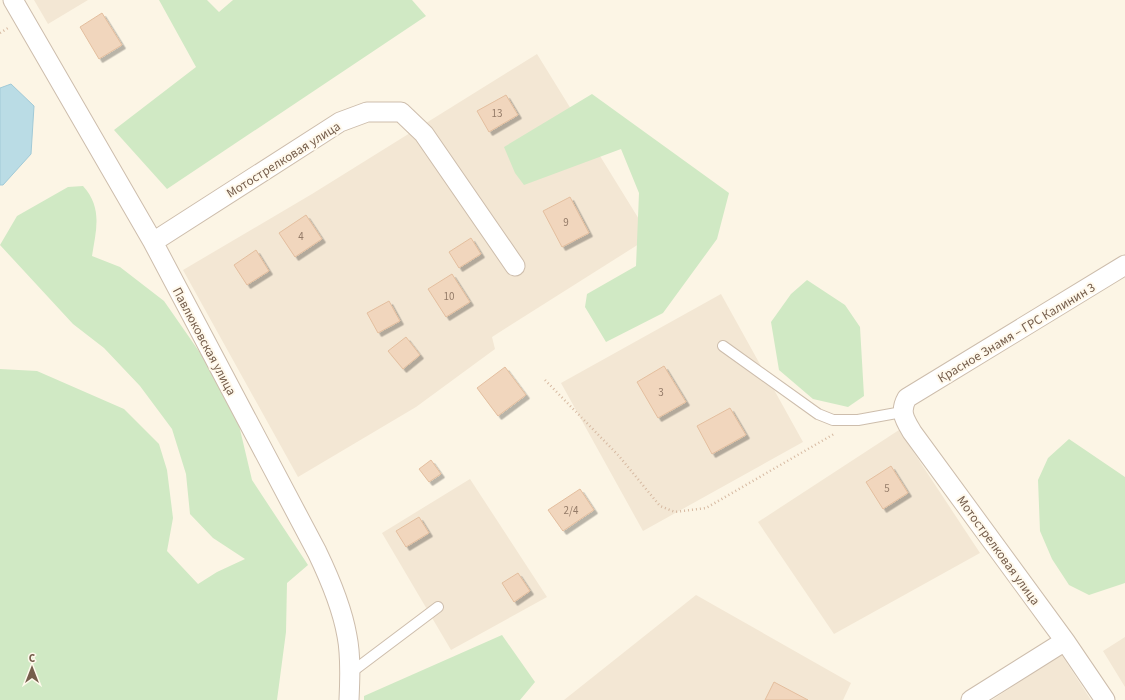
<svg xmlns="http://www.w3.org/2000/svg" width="1125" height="700" font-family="'Source Sans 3',sans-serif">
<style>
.residential{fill:#f3e7d4}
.green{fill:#d0e9c4}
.water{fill:#badce5;stroke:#a1cad7}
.building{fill:#f1d6bd;stroke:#e3be9e;filter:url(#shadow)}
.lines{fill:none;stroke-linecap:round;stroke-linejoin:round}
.lane-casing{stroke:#cdbdac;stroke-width:12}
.street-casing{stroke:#cdbdac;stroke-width:21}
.path{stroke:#d6b9a1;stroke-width:2.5;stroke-dasharray:1 3;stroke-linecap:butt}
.lane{stroke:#fff;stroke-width:10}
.street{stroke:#fff;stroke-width:19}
.labels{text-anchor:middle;stroke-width:4;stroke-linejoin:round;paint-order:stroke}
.number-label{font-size:11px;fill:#947b68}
.street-label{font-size:13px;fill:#755d4b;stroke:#fff9ec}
</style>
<defs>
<filter id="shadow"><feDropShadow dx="3.5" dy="3.5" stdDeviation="0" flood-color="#0004"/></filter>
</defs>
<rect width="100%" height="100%" fill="#fcf5e5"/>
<path class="residential" d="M34,0H88L48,24Z
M537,54L650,237L492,337L495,349L416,407L298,477L183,270L312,194Z
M721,294L803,442L643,531L561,383Z
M899,430L980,553L834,634L758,522Z
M470,479L547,597L451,650L382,533Z
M696,595L851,683L843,700H564Z
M1125,637V687L1103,651Z
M1061,654L1091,700H992Z"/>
<path class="green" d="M159,0H207L219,12L233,0H412L426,16L167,189L114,130L196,67Z
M592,94L729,193L717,239L663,313L606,342L585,307L587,294L636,266L639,193L621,149L524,185L515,173L504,147Z
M83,186C103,208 96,230 92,256L120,267L164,301L219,380L238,421L252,480L308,565L287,583L286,632L277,700H0V369L37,371L124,409L159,444L167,470L173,518L167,551L198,584L217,572L245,559L213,538L190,514L186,474L172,429L140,386L104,348L73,324L0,245L17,216L68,187Z
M807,280L845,305L860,327L864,396L848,407L813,399L779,370L771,322L791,294Z
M1069,439L1125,477V583L1089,595L1069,585L1052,559L1040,531L1038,480L1048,458Z
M502,635L535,682L520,700H364V696Z"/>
<path class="water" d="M11,84L34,106L31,154L3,185H0V88Z"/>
<path class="building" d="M102,13L122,45L99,59L80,27Z
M506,95L518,115L489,132L477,111Z
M570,197L589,233L562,247L543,211Z
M306,215L322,239L295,257L279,233Z
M471,238L481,254L459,268L449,252Z
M256,250L269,271L247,285L234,265Z
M452,274L470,302L446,317L428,289Z
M389,301L400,321L378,333L367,313Z
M406,337L420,355L403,369L388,351Z
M664,366L686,402L658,418L637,382Z
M505,367L526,395L498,416L477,388Z
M730,408L746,435L712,454L697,426Z
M431,460L441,474L429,482L419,469Z
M891,466L908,493L883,509L866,482Z
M580,489L594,510L563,531L548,510Z
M419,517L429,533L406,547L396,531Z
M518,573L530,591L514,602L502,583Z
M774,682L808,700H765Z"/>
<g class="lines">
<g class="lane-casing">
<path id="lane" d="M723,346L818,414L833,420H858L902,412
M349,674L438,607"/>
</g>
<g class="street-casing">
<path id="street" d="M13,0L153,242L317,552C330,579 342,607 347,636C351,656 350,679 349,700
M153,242L340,122L367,112H401L424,134L515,266
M971,700L1065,641
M1105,700L1065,641L912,432C905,420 899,412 907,398L1125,265"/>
</g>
<path class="path" d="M0,33L8,28
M545,380L619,456L660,506L675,512L706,508L834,434"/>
<use href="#lane" class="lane"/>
<use href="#street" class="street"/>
</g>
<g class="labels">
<g class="number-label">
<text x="497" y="117">13</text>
<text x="566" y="226">9</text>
<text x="301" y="240">4</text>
<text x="449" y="300">10</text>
<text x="661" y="396">3</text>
<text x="887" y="492">5</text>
<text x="571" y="514">2/4</text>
</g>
<g class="street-label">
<text transform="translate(283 159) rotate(-32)" y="5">Мотострелковая улица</text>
<text transform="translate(1016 332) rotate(-31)" y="5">Красное Знамя – ГРС Калинин 3</text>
<text transform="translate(205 341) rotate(62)" y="5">Павлюковская улица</text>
<text transform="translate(999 550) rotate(54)" y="5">Мотострелковая улица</text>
</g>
</g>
<g transform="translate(32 668)" stroke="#fff9ec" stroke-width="3" paint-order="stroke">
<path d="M0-3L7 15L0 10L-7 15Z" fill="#755d4b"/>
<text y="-6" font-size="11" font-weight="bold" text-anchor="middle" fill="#755d4b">С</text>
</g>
</svg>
